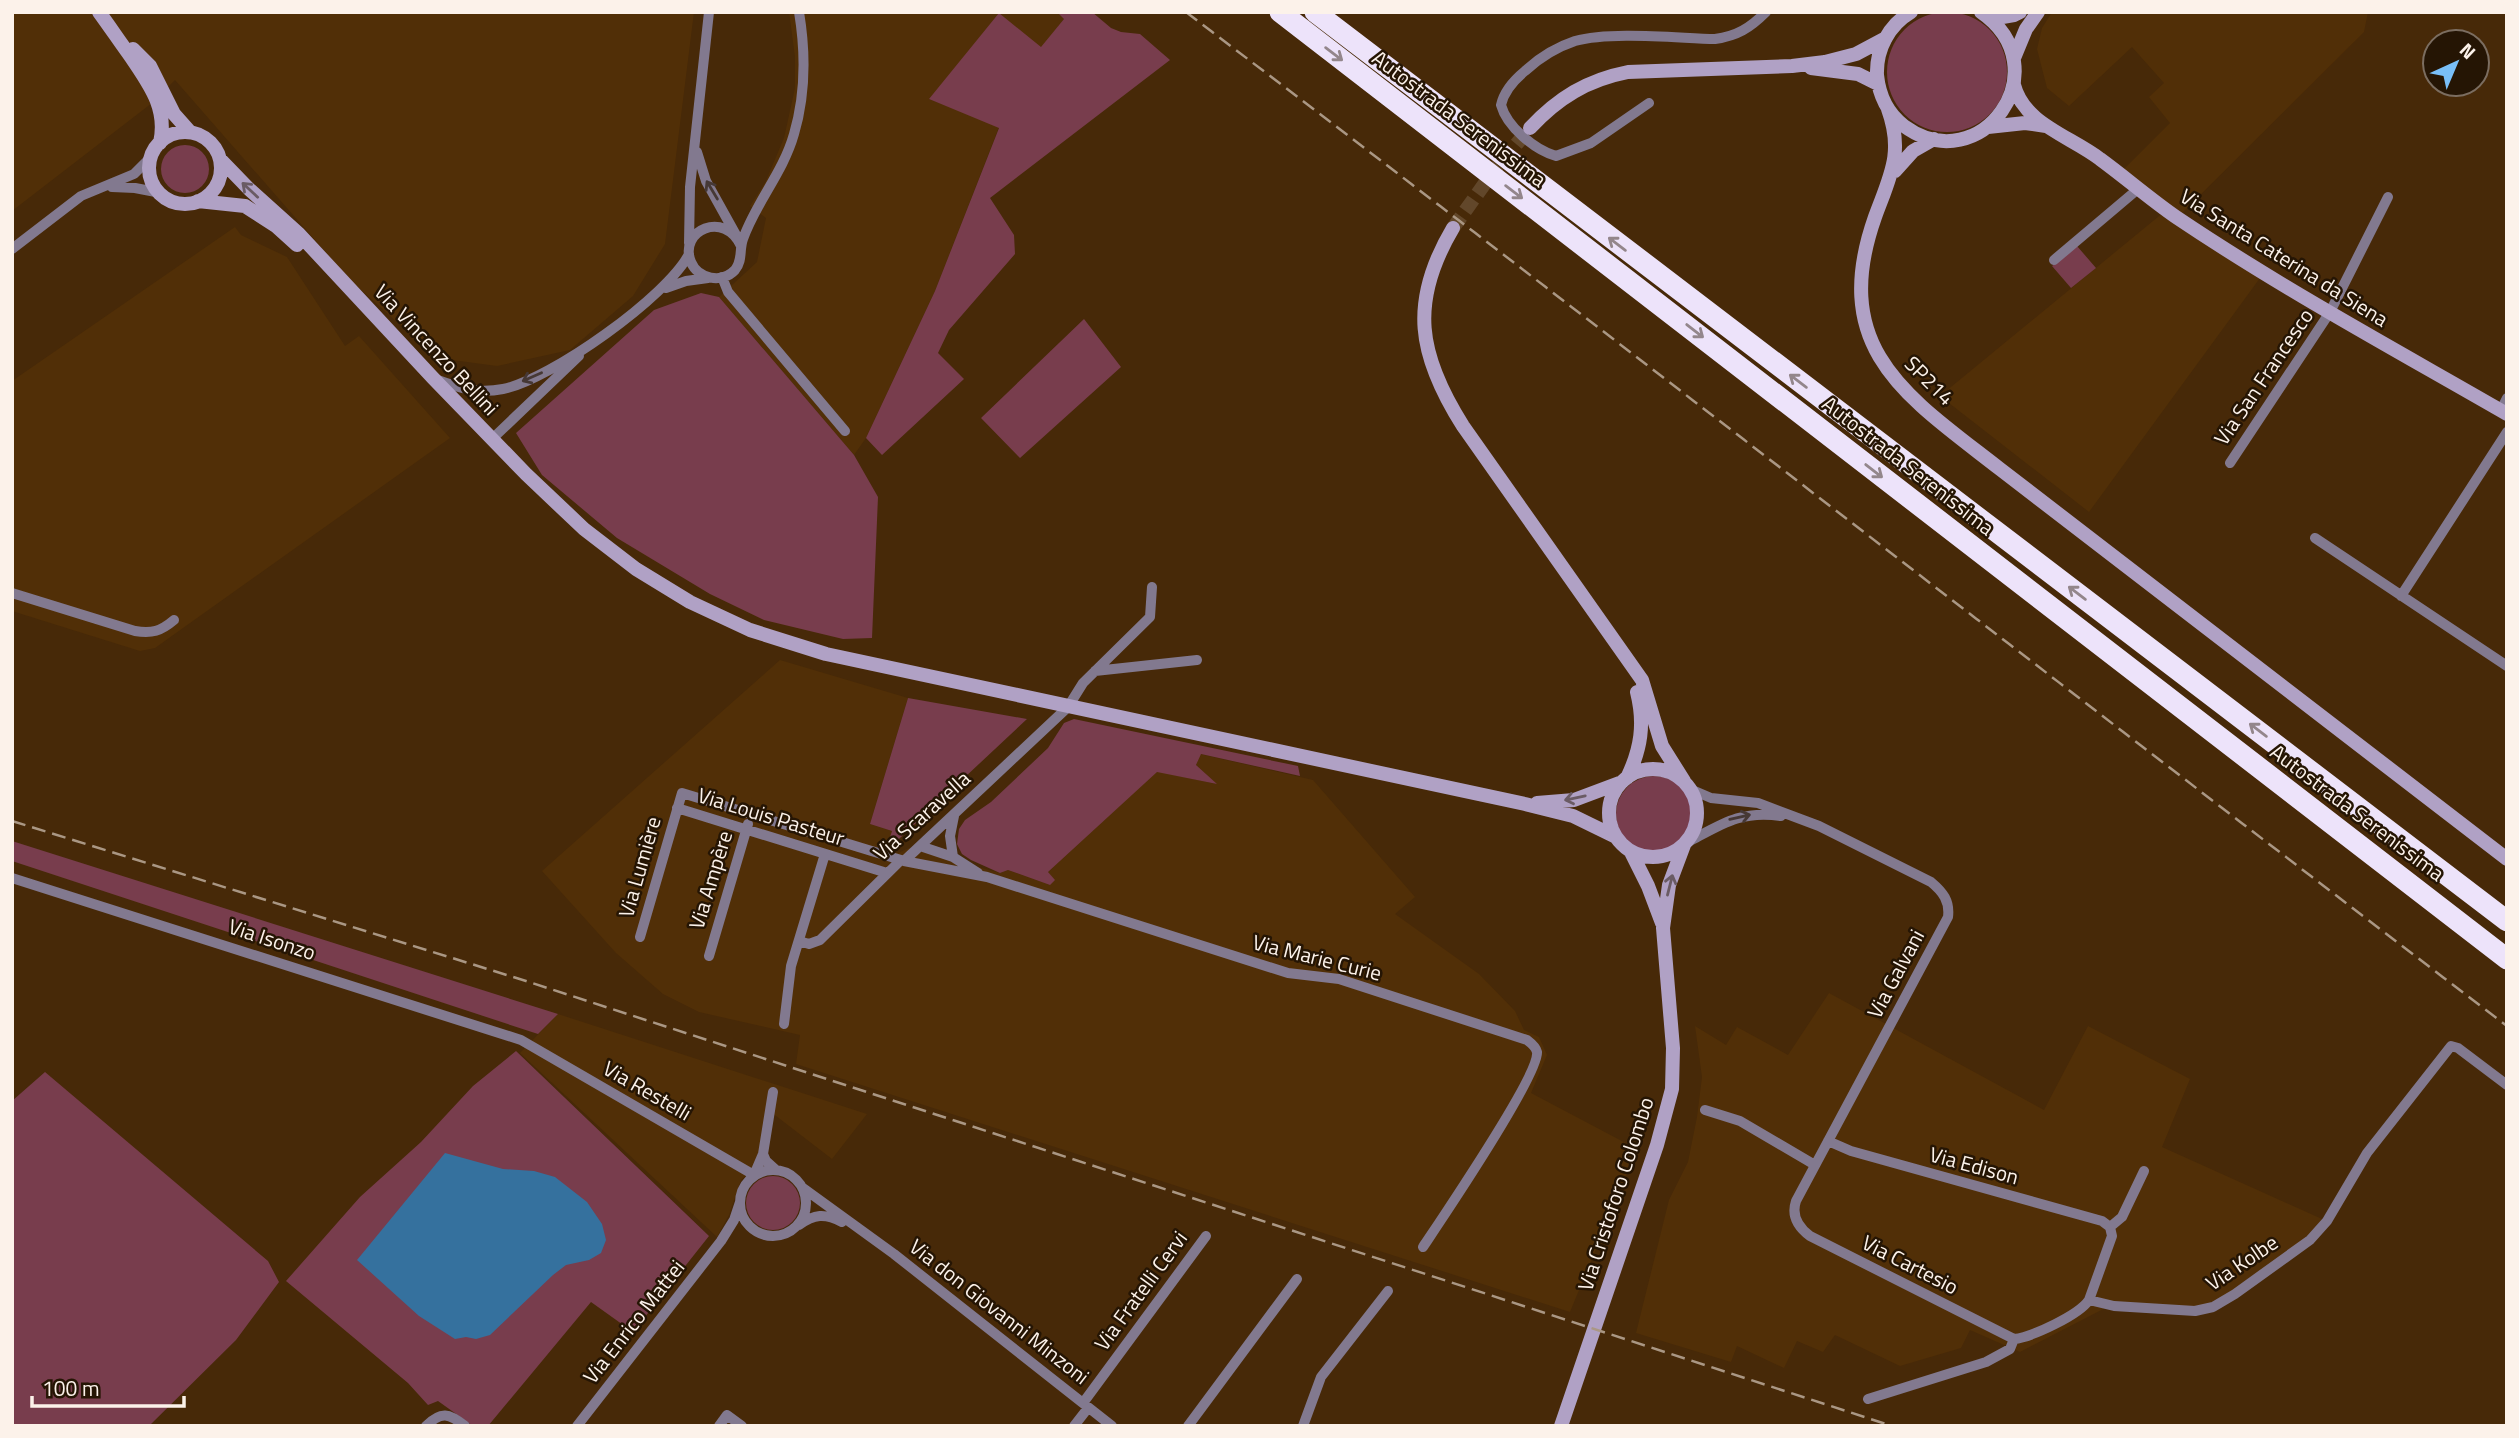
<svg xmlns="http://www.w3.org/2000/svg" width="2519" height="1438" font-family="'Titillium Web',sans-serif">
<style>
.built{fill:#512f07}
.green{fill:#783d4d}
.water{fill:#35719e}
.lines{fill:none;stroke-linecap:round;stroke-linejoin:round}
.secondary-tunnel{stroke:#62472a;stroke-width:14;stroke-dasharray:14 7;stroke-linecap:butt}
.street{stroke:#82798f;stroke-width:10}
.secondary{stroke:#b0a1c5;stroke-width:14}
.highway{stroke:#ede3fa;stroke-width:21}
.rail{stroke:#aa9784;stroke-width:2.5;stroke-dasharray:14 7;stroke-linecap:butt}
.oneway{stroke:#93868b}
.oneway2{stroke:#6a5b64}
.oneway3{stroke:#463835}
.labels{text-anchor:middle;stroke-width:5;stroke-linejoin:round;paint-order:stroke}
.street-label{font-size:21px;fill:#fcf2ea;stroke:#251504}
</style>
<rect width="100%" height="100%" fill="#472908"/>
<path class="built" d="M12,12H694L665,244L633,296L570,350L497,366L437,358L349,279L175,80L152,103L12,211Z
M789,12H1057L1064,19L1042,48L929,99L999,127L935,291L866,438L854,455L719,297L757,262L766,218L750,206L765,183L784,138L795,88V57Z
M2052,12H2368L2364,32L2179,216L2122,171L2170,123L2149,97L2164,83L2132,47L2069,106L2047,88L2037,49L2042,28Z
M2164,212L2260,278L2089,512L1940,396Z
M235,227L241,235L287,257L345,346L359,336L450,438L155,648L140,651L12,611V381Z
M780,660L908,698L870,824L892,831L886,852L898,853L909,848L1000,873L1008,870L1050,885L1048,872L1157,771L1216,784L1196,765L1200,754L1313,780L1415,897L1395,914L1479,974L1515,1011L1524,1030L1539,1037L1547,1055L1531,1093L1637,1149L1570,1312L796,1064L800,1035L699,1012L663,994L616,953L542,871Z
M1829,993L2044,1110L2088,1026L2190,1079L2162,1147L2322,1219L2318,1227L2308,1238L2225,1297L2201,1307L2115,1303L2020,1352L1970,1330L1961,1348L1900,1366L1835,1335L1823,1352L1797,1341L1784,1368L1737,1346L1731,1362L1636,1333L1669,1200L1688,1162L1697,1117L1702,1077L1695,1026L1726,1045L1737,1027L1788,1055Z
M558,1014L867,1114L832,1159L767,1109L759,1152L752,1170L741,1180L729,1215L717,1237L520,1053Z"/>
<path class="green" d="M1887 72a60 60 0 1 1 120 0a60 60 0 1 1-120 0Z
M1057,12H1092L1111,28L1121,32L1140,34L1170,60L990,198L1014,235L1015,254L949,330L938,353L964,379L882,455L866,438L935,291L999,128L929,99L999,13L1041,47L1064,19Z
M161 169a24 24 0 1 1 48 0a24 24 0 1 1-48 0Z
M2077,246L2096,268L2071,288L2052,266Z
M701,293L719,297L854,455L878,497L872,638L843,639L764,620L710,594L617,538L542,475L516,433L654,310Z
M1084,319L1121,367L1020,458L981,418Z
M908,698L1027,719L885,852L892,831L870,824Z
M1074,719L1298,766L1300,776L1201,754L1196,765L1217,784L1157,772L1048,872L1055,880L1050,885L1008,870L1000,873L971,860L962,854L957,844L959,829L965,820L991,802L1048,748L1064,723Z
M1616 814a38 38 0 1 1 76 0a38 38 0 1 1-76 0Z
M12,841L558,1014L538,1034L12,861Z
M516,1051L709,1236L633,1332L591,1302L488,1426H473L438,1401L428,1405L408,1383L286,1281L360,1197L421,1142L473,1086Z
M45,1072L268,1261L279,1282L236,1340L149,1426H12V1101Z
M746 1203a27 27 0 1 1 54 0a27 27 0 1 1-54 0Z"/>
<path class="water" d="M445,1153L503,1169L534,1171L555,1177L587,1202L602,1224L606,1240L601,1253L589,1260L566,1265L553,1275L490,1335L476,1339L466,1337L455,1339L419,1316L357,1260Z"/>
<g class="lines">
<path class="secondary-tunnel" d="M1453,228L1493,172L1530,128"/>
<path class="street" d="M1649,103L1591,143L1556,156C1535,150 1507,127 1501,105C1504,91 1514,80 1525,71C1539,58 1557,47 1575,41C1611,31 1676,38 1715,39C1737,36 1750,28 1766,12
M697,152L706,181L736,235
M112,187L135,188L161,193
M689,243L690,187L709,12
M741,246C725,210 678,230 691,262C698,279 722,284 735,270C743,260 739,250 743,239C756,202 783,173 794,134C806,93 806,54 799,12
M12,249L81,196L134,174L151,157
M2054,260L2138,189
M722,277L728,292L845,431
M666,288L686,281L708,278
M435,379C460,388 476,394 503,389C550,380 668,296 689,254
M2501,410L2507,398
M492,439L579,356
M2230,463L2330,312L2388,197
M2315,538L2507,666
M12,593L135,631C152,634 161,631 174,620
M2401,596L2507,432
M1095,671L1197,660
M1690,789L1711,798L1758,803L1819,826L1931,882C1943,892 1950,901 1948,917L1796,1201C1791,1216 1798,1227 1810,1236L2014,1339
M677,808L887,873
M954,816L950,836L953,857L978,873
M1688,842C1722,824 1741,810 1781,816
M920,846L953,857
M904,861L987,877L1288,973L1339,979L1527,1040C1531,1043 1536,1047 1537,1052C1540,1074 1441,1220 1423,1247
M12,878L521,1040L754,1175L763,1154L766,1161L776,1170
M640,937L682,793L901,860
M799,941L809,944L820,940L901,860L904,861L1068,707L1083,683L1150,617L1152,587
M709,956L748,824
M784,1024L791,966L825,854
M1705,1110L1740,1121L1815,1165
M1828,1141L1851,1151L2102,1221L2110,1227
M763,1154L773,1092
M740 1203a33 33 0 1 1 66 0a33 33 0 1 1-66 0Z
M803,1188L894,1254L1112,1426
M799,1225C814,1214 825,1213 842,1222
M2089,1300L2112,1236L2110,1227L2122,1217L2144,1171
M1868,1399L1986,1362L2010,1349L2014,1339C2032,1337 2079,1315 2089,1300L2114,1306L2195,1311L2213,1307L2235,1294L2310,1240L2327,1221L2367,1153L2451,1046L2458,1048L2507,1085
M1083,1403L1206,1236
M426,1426C441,1411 449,1413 465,1426
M577,1426L721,1241L734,1220L740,1202
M719,1426L727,1415L742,1426
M1074,1426L1088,1408
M1188,1426L1297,1279
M1303,1426L1321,1377L1388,1291"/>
<path class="secondary" d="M99,12C110,27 120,42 131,57C149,84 168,108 160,143
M1911,12C1889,25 1876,49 1877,75C1879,95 1888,114 1904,126C1981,182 2062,68 1981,12
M1991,19L2014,15L2020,12
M133,49L150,66L174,114L190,132
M2014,58L2026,29L2038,12
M1811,68L1858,74L1878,84
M2014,85C2024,124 2070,136 2100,159C2126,178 2150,199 2176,217C2283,289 2396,350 2507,414
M1888,109C1904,153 1890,176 1875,217C1828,350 1908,397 2000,469L2507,859
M1988,127L2025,123L2046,126
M1530,128C1558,98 1587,80 1628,72L1792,66L1825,62L1856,54L1886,38
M149 168a36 36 0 1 1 72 0a36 36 0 1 1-72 0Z
M220,159L249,189L299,234L433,378L526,474L584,529L636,569L690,602L750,630L826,654L1525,804L1573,816L1616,837
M1895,171L1913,151L1934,139
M198,201L245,206L276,226L297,245
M1453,228C1409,302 1418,355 1463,426L1642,680L1662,746L1684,781
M1609 813a44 44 0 1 1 88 0a44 44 0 1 1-88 0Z
M1627,778C1641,749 1645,724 1637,692
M1537,803L1574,800L1622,782
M1631,852L1648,886L1662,923
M1561,1426L1657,1145L1672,1089L1673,1048L1663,928L1669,885L1684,845"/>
<path class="highway" d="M1280,12L2507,959
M1315,12L2507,921"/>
<path class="rail" d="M1186,12C1628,348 2066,690 2507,1026
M12,821L526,981L1892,1426"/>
</g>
<defs><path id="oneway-shaft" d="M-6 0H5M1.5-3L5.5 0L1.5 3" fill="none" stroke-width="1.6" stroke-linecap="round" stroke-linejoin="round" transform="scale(1.75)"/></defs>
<g class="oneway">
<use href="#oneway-shaft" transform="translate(1334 54) rotate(37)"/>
<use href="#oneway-shaft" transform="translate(1514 192) rotate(37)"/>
<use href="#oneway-shaft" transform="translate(1617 244) rotate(-143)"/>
<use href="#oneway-shaft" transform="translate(1695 331) rotate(38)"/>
<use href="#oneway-shaft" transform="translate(1798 381) rotate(-143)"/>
<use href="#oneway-shaft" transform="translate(1874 471) rotate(38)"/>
<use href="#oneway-shaft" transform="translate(2077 593) rotate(-143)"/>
<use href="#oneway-shaft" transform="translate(2258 730) rotate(-143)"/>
</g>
<g class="oneway2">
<use href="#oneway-shaft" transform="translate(250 190) rotate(-137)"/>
<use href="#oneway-shaft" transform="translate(1575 798) rotate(168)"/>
<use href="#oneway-shaft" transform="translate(1670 885) rotate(-76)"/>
</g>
<g class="oneway3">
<use href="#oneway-shaft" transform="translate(712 190) rotate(-121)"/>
<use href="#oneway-shaft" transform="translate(532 377) rotate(156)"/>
<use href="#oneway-shaft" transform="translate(1740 817) rotate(-13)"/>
</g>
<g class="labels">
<g class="street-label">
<text transform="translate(1459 119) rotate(37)" y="7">Autostrada Serenissima</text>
<text transform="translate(2284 258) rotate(32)" y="7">Via Santa Caterina da Siena</text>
<text transform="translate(436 350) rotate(47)" y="7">Via Vincenzo Bellini</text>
<text transform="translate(2264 377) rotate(-56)" y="7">Via San Francesco</text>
<text transform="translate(1929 381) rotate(45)" y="7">SP214</text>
<text transform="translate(1908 466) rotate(38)" y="7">Autostrada Serenissima</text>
<text transform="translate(2357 813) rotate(37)" y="7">Autostrada Serenissima</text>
<text transform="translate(922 816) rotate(-42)" y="7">Via Scaravella</text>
<text transform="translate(771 817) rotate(17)" y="7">Via Louis Pasteur</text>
<text transform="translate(640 867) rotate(-74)" y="7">Via Lumière</text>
<text transform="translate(711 880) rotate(-73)" y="7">Via Ampère</text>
<text transform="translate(272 940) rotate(18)" y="7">Via Isonzo</text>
<text transform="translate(1317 958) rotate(14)" y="7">Via Marie Curie</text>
<text transform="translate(1896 974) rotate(-62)" y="7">Via Galvani</text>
<text transform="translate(647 1091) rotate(30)" y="7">Via Restelli</text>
<text transform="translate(1974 1166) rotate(15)" y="7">Via Edison</text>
<text transform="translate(1616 1194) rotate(-72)" y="7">Via Cristoforo Colombo</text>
<text transform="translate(2242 1263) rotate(-34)" y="7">Via Kolbe</text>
<text transform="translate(1910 1265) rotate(27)" y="7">Via Cartesio</text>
<text transform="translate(1141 1291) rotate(-54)" y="7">Via Fratelli Cervi</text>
<text transform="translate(999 1312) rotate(38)" y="7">Via don Giovanni Minzoni</text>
<text transform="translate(634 1322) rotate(-52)" y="7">Via Enrico Mattei</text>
</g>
</g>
<rect width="2519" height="1438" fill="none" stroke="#fcf2ea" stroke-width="28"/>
<g transform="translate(2456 63) rotate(44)"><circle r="33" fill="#251504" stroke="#7b6d60" stroke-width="2"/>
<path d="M0-5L12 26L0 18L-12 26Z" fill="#79bff8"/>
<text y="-10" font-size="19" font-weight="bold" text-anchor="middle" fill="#fcf2ea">N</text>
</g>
<path d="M32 1396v10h152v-10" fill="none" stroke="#fcf2ea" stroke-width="3.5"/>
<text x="42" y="1396" font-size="21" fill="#fcf2ea" stroke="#251504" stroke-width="5" paint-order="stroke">100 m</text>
</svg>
